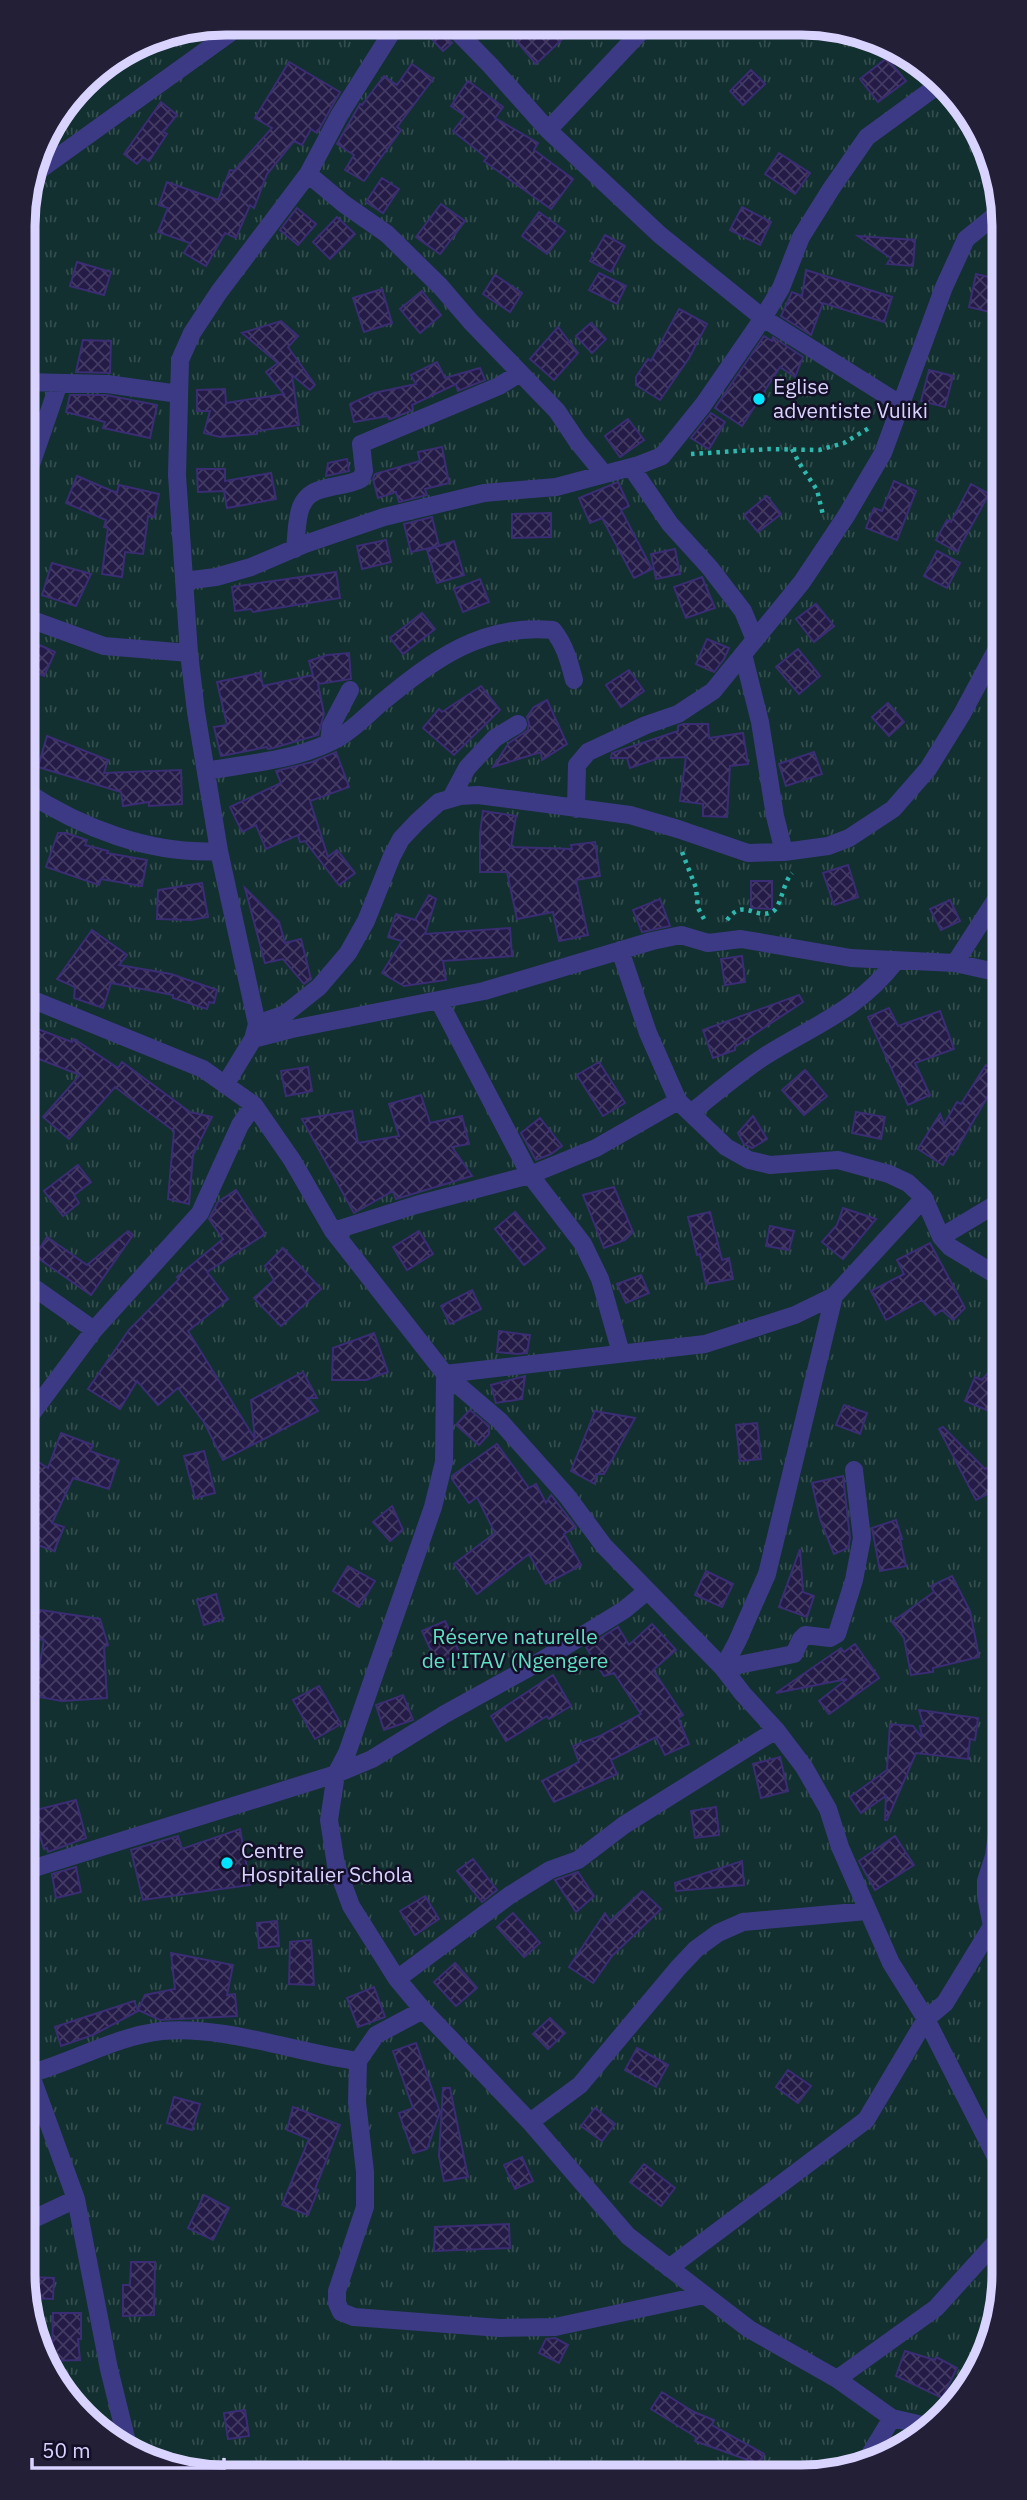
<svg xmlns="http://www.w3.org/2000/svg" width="1027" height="2500" font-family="'IBM Plex Sans',sans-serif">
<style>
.park{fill:url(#park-tufts)}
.building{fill:url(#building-cross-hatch);stroke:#3b2d73;stroke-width:2}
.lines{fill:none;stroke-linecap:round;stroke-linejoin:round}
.path{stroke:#2fb8b0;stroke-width:4.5;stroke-dasharray:3.5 5;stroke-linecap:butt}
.minor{stroke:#3d3a85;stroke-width:18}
.poi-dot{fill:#00e5ff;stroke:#130f26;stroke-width:2.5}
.labels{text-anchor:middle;stroke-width:5;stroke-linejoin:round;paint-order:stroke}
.poi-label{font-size:21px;fill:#d9d4ff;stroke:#130f26;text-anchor:start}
.park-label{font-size:21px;fill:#5fe0c0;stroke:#130f26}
.rim{fill:none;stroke:#d9d4ff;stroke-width:9}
</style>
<defs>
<pattern id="park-tufts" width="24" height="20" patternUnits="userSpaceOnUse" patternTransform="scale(1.75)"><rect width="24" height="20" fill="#12302f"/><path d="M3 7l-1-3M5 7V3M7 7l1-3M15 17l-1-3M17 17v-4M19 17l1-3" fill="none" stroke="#344d4e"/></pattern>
<pattern id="building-cross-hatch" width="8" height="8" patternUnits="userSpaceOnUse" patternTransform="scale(1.75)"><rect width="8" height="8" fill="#241b47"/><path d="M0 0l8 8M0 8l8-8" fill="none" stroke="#433b63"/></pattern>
</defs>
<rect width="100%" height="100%" fill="#130f26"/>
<path class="park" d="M226,23L840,27L935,74L997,174L1004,2287L989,2351L962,2398L913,2443L853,2470L187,2473L83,2418L30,2326L23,213L44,136L92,74L149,38Z"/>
<path class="building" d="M418,24H439L441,31L452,43L443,51Z
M502,24L548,25H577L536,64Z
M887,58L906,81L878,102L860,79Z
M289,62L340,92L317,133L311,129L302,145L294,141L267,174L254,208L250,205L236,238L225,233L206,266L184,253L190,243L158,232L168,208L159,205L167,182L218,200L230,170L234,171L272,128L255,118Z
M412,64L433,79L397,127L401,130L364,181L345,170L354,155L337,144L360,104L362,105L384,76L397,85Z
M751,70L765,84L743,105L730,91Z
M468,81L503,107L495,118L538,143L534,150L573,179L551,209L484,161L487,158L453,131L465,116L451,106Z
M161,102L177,115L163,132L167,134L149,161L143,157L137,164L124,154Z
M779,153L810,173L795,194L765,174Z
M382,178L399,189L383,213L366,202Z
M441,204L465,221L440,254L416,237Z
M742,207L771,222L760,245L730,230Z
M297,208L316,224L298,245L280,230Z
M539,212L565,231L547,254L522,236Z
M337,217L355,234L330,259L313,242Z
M605,235L625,246L611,272L590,261Z
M858,236L915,240L913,266L887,264L891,258Z
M77,262L111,272L104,295L70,286Z
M806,270L892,297L884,322L823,303L811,335L781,316L792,292L802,296Z
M599,273L626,286L617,304L589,290Z
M976,274L997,279L990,312L969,307Z
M495,275L522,293L510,312L483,294Z
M382,289L392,323L364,332L353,298Z
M422,291L441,315L420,333L400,309Z
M679,309L707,324L689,358L660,400L636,385V377L648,359L651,361Z
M281,321L298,336L288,347L315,385L310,390L292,375L299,425L257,431V434L220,437L204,433L210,411H197V390L225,389L226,403L284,394L266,372L278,363L242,333Z
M591,323L606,339L592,353L576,336Z
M558,327L578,353L554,380L530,359Z
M764,336L772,341L773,337L803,357L795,377L780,367L742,426L715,408Z
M83,340L111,341L110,373L76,372Z
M437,362L445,378L480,368L485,380L458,391L456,384L412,405L413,410L391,419H389L388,416L354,422L350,404L374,393L416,384L411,375Z
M929,370L953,376L945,407L921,401Z
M70,395H106L157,405L150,438L103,428L105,422L66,412Z
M711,413L725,422L709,449L691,438Z
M628,419L644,440L620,457L605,436Z
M442,447L449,483L425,489L427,495L399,502L396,492L378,498L373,479L375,474L420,461L418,452Z
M347,459L349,471L326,476L328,463Z
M197,469H225V481L271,473L276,499L227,508L224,491L198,492Z
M77,476L117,493L119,485L159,494L154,517L148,516L143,554L125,552L122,577L102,574L108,528L104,527L106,520L66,503Z
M894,481L916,491L897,540L866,528L874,508L882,511Z
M618,482L629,506L621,510L652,569L634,578L602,518L590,523L579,498Z
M971,484L989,494L957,552L936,540L947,520L951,522Z
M767,496L781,514L758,532L744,515Z
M551,513V537L512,538V514Z
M432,517L439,546L411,552L404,524Z
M386,540L391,562L362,569L357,546Z
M454,541L464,575L437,583L427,550Z
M675,549L680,574L656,579L651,554Z
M937,551L960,563L947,588L924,576Z
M52,563L91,574L76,606L42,595Z
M336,572L340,598L253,612L251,609L235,611L232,587Z
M702,577L715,608L686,618L674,587Z
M480,579L489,602L463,612L454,589Z
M816,604L834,626L814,642L796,619Z
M422,613L435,629L403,654L390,638Z
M24,638L55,652L44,676L25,668Z
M707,639L729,648L724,659L714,672L696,664Z
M798,649L820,676L799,694L776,667Z
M349,653L351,679L318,684L324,714L318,735L273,748L268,749L267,747L221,756L214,727L227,725L217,682L260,673L263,686L313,675L309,661L327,655Z
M629,670L644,691L621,707L606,685Z
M481,686L500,710L454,755L423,728L439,709L442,712Z
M547,700L567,744L542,760L541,752L493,767L509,743L528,730L529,723L527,717L534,707Z
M888,703L904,722L889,736L872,717Z
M683,724H708L709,738L743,733L748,764L730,766L727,817L703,816V804L680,801L686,757L659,758L630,768L627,758H611L612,753L678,731V726Z
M47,736L108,760L104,773L181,770L182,804L149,806V802L123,806L121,792L38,767Z
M336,752L349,787L310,801L328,857L337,850L355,873L339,885L305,841L300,842L298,835L266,849L256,825L242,832L230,807L281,783L276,771L312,762Z
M814,752L822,774L786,786L779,764Z
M483,811L516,816L511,847L572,849L571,845L595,842L600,876L576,880L588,935L559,941L553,912L517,919L507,872H480V833Z
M58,833H66L87,840L85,845L108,851L107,853L147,860L142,886L101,879L99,885L46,867Z
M848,865L858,897L834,905L823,873Z
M751,881H772V909L751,908Z
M202,883L208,917L191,920L157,919L158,890Z
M245,888L279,922L285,943L301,939L311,979L304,984L283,959L265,963Z
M429,895L436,899L425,934L510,928L512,956L443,961L446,980L404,986L382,973L402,941L388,937L396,914L415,920Z
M660,899L670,926L642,932L633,910Z
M950,900L960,921L941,930L930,909Z
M92,930L127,955L119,965L171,974L217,990L214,1003L209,1002L207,1009L173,998V995L111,983L103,1008L74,998L75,987L57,979Z
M742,956L745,982L725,985L721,959Z
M799,995L803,1002L735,1047V1050L713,1058L703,1030Z
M889,1008L898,1026L940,1011L954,1049L915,1063L930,1095L908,1105L868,1017Z
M35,1028L72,1042L74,1039L118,1068L122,1062L190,1112L212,1117L193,1155L189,1204L168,1199L174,1131L115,1087L69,1139L43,1117L80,1075L26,1054Z
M599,1062L625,1103L603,1116L577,1075Z
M986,1065L1000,1074V1076L953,1155L950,1153L943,1165L918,1149L940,1114L944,1124L957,1102L961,1104Z
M308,1067L312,1091L286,1096L281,1071Z
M805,1070L827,1096L804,1115L782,1090Z
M421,1095L430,1123L462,1116L469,1144L452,1147L472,1176L396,1199L393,1191L354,1213L302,1119L352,1111L358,1143L399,1136L389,1104Z
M856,1112L885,1117L881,1139L852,1133Z
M753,1116L767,1139L752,1148L744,1144L738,1133Z
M540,1118L562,1146L551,1154L536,1160L521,1133Z
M78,1165L91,1182L74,1195L79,1203L63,1216L44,1191Z
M614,1187L633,1232L625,1240L604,1248L583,1195Z
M236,1190L265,1234L207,1272L228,1299L188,1331L255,1439L251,1400L303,1372L317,1398H308L318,1411L223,1460L204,1422L178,1388L158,1405L137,1381L120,1409L88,1389L129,1330L179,1279L177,1277L223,1239L209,1219L218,1202Z
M843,1208L876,1219L843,1259L822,1242L837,1225Z
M515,1212L545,1248L524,1265L495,1229Z
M710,1212L722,1260L729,1258L733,1279L706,1284L700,1254L697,1255L688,1217Z
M770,1226L794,1231L789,1250L766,1246Z
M128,1231L133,1235L91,1295L35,1256L47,1237L87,1265Z
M419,1231L433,1254L407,1270L393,1247Z
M930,1243L965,1308L953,1320L942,1310L935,1315L922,1300L886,1320L871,1291L904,1274L897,1260Z
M283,1248L321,1289L281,1326L254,1298L274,1280L265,1266Z
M641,1275L649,1293L626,1303L617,1284Z
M472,1290L481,1309L450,1324L441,1306Z
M499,1331L530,1335L527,1353L517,1354L497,1352Z
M374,1333L388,1372L366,1380H332L333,1348Z
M1001,1358V1416L965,1401L975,1377L982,1380Z
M525,1376L522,1399L496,1403L491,1385Z
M844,1405L867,1413L860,1434L836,1425Z
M470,1410L489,1426V1434L479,1445L456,1425Z
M595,1411L635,1418L604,1474H596L595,1484L571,1471Z
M757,1423L761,1459L740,1461L736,1425Z
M943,1427L985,1469L993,1465L1001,1483V1487L976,1500L939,1429Z
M61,1433L93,1445L90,1451L118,1461L109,1489L73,1478L52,1523L64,1527L54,1551L27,1541V1455L48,1468Z
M497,1444L529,1488L536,1484L546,1503L551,1495L576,1527L564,1534L581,1565L546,1584L529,1554L477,1594L454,1564L495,1533L477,1497L469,1503L452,1479V1476Z
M204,1451L215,1493L195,1498L184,1456Z
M843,1476L850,1538L848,1548L834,1554L820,1519L812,1483Z
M392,1506L403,1530L390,1541L373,1522Z
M896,1520L902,1539H900L906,1566L880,1571L872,1528Z
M800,1549L803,1592L814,1596L807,1617L779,1607Z
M348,1566L375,1581L359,1607L333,1591Z
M706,1571L733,1584L722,1607L695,1595Z
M952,1576L970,1611L979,1657L933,1668V1672L911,1675L904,1638L892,1622L934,1592L931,1586Z
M216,1594L223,1619L204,1625L197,1600Z
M27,1608L100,1619L108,1645L104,1647L107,1698L62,1701L34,1696L44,1640L34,1639L35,1634L27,1633Z
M445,1621L460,1654L437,1664L422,1631Z
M652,1624L676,1650L653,1670L683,1715L678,1718L689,1744L665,1755L656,1737L611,1760L617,1774L554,1802L542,1781L579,1762L573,1746L600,1736L641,1714L614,1673L604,1676L586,1647L618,1627L629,1645Z
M855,1644L879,1678L829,1714L819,1701L847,1679L776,1693L841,1648L844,1652Z
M553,1675L571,1706L549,1719L547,1716L506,1741L491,1716Z
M319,1686L341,1724L315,1739L293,1700Z
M403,1695L413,1720L384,1730L376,1705Z
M919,1710L978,1718L975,1740L970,1739L968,1759L916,1753L887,1820H885L886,1796L861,1813L850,1797L887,1770L890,1724L913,1726L922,1738L920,1726H924Z
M780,1757L788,1791L761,1798L753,1764Z
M76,1800L86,1838L48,1852L47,1848L44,1849L39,1833L28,1836V1812Z
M716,1807L719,1835L695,1838L691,1811Z
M240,1829L250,1885L143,1900L131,1850L178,1836L182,1849Z
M895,1836L914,1865L875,1890L859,1861Z
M473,1859L497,1890L482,1902L457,1871Z
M742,1861L744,1885L676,1891L675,1883Z
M76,1867L81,1892L56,1898L52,1874Z
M578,1872L594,1896L576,1912L555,1880Z
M642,1891L661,1909L612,1956L593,1983L569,1967L605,1913L610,1921Z
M425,1896L439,1919L415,1935L400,1911Z
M513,1913L540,1943L524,1957L497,1927Z
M277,1921L279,1946L259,1948L257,1923Z
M311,1940L314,1985L289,1984L290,1942Z
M171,1953L233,1965L227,1995L235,1994L237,2016L160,2020L138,2010L145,1995L175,1989Z
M455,1963L477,1988L456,2006L434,1982Z
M374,1987L385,2017L358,2027L347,1998Z
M134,2001L138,2011L93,2035L61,2046L55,2027Z
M550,2018L565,2033L548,2049L533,2034Z
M416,2043L440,2112L427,2149L413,2153L399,2113L413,2108L393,2051Z
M637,2048L668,2065L656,2087L625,2070Z
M788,2070L811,2086L798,2103L776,2087Z
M443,2088H450L468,2177L444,2181L439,2156Z
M174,2097L200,2104L192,2130L167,2123Z
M293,2107L340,2125L315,2189L318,2190L308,2215L282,2205L309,2139L287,2130Z
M595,2108L615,2124L602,2141L581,2126Z
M522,2157L533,2181L515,2189L504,2165Z
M644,2164L675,2188L661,2206L630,2182Z
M204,2195L229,2208L213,2240L188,2228Z
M509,2224L510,2248L434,2251L435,2227Z
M131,2262H155L154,2315L123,2316V2285H130Z
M30,2277L54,2278L53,2299L30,2298Z
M53,2313H81V2339H78L80,2360L52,2361Z
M555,2338L568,2345L559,2363L539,2353L546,2339Z
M905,2351L935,2360L936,2357L957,2368L942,2398L896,2376Z
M662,2392L694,2412L714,2420L712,2425L764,2454L759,2464L695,2441L696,2437L651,2409Z
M245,2410L249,2436L228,2439L224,2413Z"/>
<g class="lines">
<path class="path" d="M792,449L799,463L817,490L823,515
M691,454L769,449L819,450L844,443L869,428
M682,852L696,888L698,908L704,919
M727,920C744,897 754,920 772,912C781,908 783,882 792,873"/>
<path class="minor" d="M450,24L490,65L548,130L660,235L763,318L900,404
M548,130L647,25
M34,174L244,23
M308,174L344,204L387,234L440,286L471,322L557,411L577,441L604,474
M24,382L107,384L179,394
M631,467L670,524L710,568L743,611L755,640
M24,485L59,383
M295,549C298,525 294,495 323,489C337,485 348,485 361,479L364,471L361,444L499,386L520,373
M184,581L216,577L251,567L305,544L384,517L484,493L556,487L639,465L662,456L703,405L763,318L781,288L801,237L831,189L867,137L941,83
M24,617L104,646L189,653
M743,654L760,722L775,816L784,852
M329,742L331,726L350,690
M206,771C250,763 301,760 340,737C355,728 368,714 381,703C433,660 482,623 553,630C565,645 569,661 574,680
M25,791C81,828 151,855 219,851
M451,798L467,768L495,738L518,724
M576,809L577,765L588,752L646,725L678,714L713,691L802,582L846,516L883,453L944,287L966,239L998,213
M620,950L648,1033L678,1101L726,1147L749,1160L770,1165L838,1160L889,1174L908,1183L924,1198L941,1237L950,1247L1001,1278
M955,963L1000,893
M26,997L203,1069L254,1105L292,1160L333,1231L445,1374L444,1462L433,1507L347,1753L336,1774L329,1820L336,1865L351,1906L397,1979L423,2010L530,2122L628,2236L749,2329L837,2379L892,2418L931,2427
M439,1001L530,1175L583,1244L600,1279L621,1353
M257,1024L285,1014L319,987L348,953L366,921L392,856L401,839L417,822L439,802L460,796L478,795L630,815L678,829L748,853L784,852L828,846L849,838L893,809L928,769L962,714L999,645
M253,1039L292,1029L484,991L652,941L681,935L708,943L741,939L851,958L955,963L1000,973
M225,1085L253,1039L257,1024L219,851L196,712L189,653L177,475L180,360L192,333L219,292L308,174L340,114L397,24
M692,1112C716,1093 739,1073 765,1056C816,1024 857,1011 896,961
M333,1231L416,1205L530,1175L596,1148L678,1101
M941,1237L1001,1201
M26,1282L94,1330
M445,1374L500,1421L567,1496L604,1546L723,1668L743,1694L776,1730L804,1767L828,1809L840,1847L891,1963L926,2019L1003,2171
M445,1374L705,1344L795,1315L834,1296L924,1198
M27,1420L94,1330L200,1213L240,1125L254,1105
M723,1668L737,1642L767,1574L834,1296
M723,1668L794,1654L801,1639L805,1635L830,1638L837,1634L854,1580L862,1538L854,1470
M28,1870L336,1774L372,1759L445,1714L541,1661L624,1610L647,1591
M397,1979L510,1895L550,1870L578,1860L624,1825L776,1730
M358,2061L357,2102L365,2172V2207L337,2291V2303L341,2312L354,2317L500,2328L555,2327L704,2295
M29,2070L76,2199L109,2369L127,2442
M29,2074C73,2062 116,2036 162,2031C223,2025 297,2053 358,2061L376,2035L423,2010
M530,2122L580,2085L678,1968L696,1949L718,1933L743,1922L867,1911
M29,2221L76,2199
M669,2268L866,2120L926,2019L945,2003L992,1926L986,1896V1881L994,1856L1002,1795
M837,2379L936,2308L1004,2233
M863,2466L892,2418"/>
</g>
<g class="poi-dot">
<circle cx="759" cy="399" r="7"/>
<circle cx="227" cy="1863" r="7"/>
</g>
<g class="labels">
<g class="poi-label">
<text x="773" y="394">Eglise<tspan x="773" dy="24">adventiste Vuliki</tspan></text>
<text x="241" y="1858">Centre<tspan x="241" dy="24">Hospitalier Schola</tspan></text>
</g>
<g class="park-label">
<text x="515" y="1644">Réserve naturelle<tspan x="515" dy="24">de l'ITAV (Ngengere</tspan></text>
</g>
</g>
<path d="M0 0H1027V2500H0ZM226 35H801A191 191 0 0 1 992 226V2274A191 191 0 0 1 801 2465H226A191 191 0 0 1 35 2274V226A191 191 0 0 1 226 35Z" fill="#231f37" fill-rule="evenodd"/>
<path class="rim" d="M226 35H801A191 191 0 0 1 992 226V2274A191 191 0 0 1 801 2465H226A191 191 0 0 1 35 2274V226A191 191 0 0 1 226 35Z"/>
<path d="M32 2458v10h192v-10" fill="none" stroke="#d9d4ff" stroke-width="3.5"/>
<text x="42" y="2458" font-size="21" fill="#d9d4ff" stroke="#130f26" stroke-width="5" paint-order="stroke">50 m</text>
</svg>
